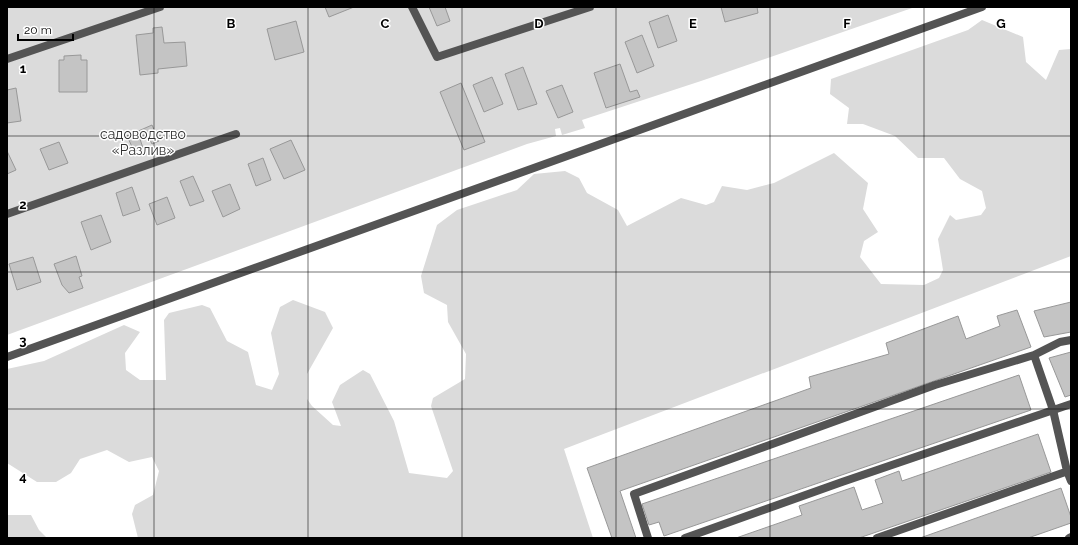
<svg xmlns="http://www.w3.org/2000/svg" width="1078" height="545" font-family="Raleway,sans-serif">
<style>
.green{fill:#dbdbdb}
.building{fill:#c4c4c4;stroke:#989898}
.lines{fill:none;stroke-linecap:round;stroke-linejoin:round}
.service{stroke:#545454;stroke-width:8}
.minor{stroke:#545454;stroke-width:8}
.grid{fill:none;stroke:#000;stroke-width:1;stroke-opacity:0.55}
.labels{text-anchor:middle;stroke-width:3;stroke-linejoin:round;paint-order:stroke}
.park-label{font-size:14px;fill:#323232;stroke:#fff}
.grid-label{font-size:13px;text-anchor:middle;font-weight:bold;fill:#000;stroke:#fff;stroke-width:3;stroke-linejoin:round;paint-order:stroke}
</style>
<rect width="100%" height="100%" fill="#fff"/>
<path class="green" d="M7,7H915L701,81L582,120L585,128L562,135L560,128L555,129L556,136L527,144L7,335Z
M982,20L1023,37L1026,62L1046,80L1059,50L1071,49V256L564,449L593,538H138L132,514L135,505L153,495L159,471L152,457L129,462L107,450L80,459L71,473L56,482H37L7,463V369L44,361L124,325L140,332L125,353L126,370L140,380H166L164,320L169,313L202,305L210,308L227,341L248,352L256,385L272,390L279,374L271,333L280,307L293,300L325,312L333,328L307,374V399L312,406L333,425L341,426L332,402L340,385L363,370L370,374L394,421L409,473L447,478L453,471L431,406L433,398L465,379L466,354L448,322L447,305L424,293L421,276L437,225L457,210L517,190L534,174L565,171L579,178L587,193L618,210L627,226L681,198L706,205L714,202L722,186L747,190L774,183L834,153L868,183L863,209L878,232L864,241L860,257L881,284L924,285L939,278L943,270L938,239L950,215L956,220L981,215L986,208L982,191L960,179L944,158H918L895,136L863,124H847L849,108L830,94L831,79L968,30Z
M7,515H31L39,530L47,538H7Z"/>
<path class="building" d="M325,7H354L329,17Z
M429,7H445L450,21L437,26Z
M721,7H757L758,13L725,22Z
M668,15L677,41L658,48L649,22Z
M296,21L304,52L275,60L267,29Z
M162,27L164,43L185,42L187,66L158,69V73L140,75L136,35L153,33V28Z
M642,35L654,66L637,73L625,42Z
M81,55V60H87V92H59V60H64V56Z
M620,64L630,92L637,90L640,97L606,108L594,73Z
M523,67L537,104L518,110L505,74Z
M492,77L503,104L484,112L473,85Z
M461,83L485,142L464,150L440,92Z
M562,85L573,112L558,118L546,91Z
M16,88L21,121L7,123V90Z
M152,125L159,141L152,144L148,136L140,139L143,148L134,151L127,136Z
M291,140L305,170L284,179L270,149Z
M59,142L68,163L49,170L40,149Z
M7,151L16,170L7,174Z
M263,158L271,180L256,186L248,164Z
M193,176L204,201L190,206L180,181Z
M230,184L240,209L223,217L212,191Z
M132,187L140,210L123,216L116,193Z
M167,197L175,218L157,225L149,204Z
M101,215L111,242L91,250L81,222Z
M76,256L82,276L79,277L83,288L69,293L62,285L54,264Z
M33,257L41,282L17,290L9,264Z
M1071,302V332L1044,337L1034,311Z
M1017,310L1031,347L620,491L636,538H612L587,468L811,388L809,377L889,354L886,343L958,316L966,339L1000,326L997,316Z
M1071,352V395L1065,397L1049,358Z
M1019,375L1031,410L664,536L659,522L649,525L642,504Z
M1038,434L1051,472L859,538H736L802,515L799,506L854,487L862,510L883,503L875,480L899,471L902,481Z
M1061,488L1071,517V523L1028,538H920Z"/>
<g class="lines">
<path class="service" d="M7,214L236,134
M1034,355L1060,342L1071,340
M648,538L634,494L935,385L1034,355L1053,410L1067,471L1071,481
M685,538L842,482L1071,404
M877,538L1071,470
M1069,538L1071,537"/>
<path class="minor" d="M412,7L437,57L590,7
M7,59L160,7
M7,357L982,7"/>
</g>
<path class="grid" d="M154,7V538M308,7V538M462,7V538M616,7V538M770,7V538M924,7V538M7,136H1071M7,272H1071M7,409H1071"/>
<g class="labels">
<g class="park-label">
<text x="143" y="139">садоводство<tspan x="143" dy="16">«Разлив»</tspan></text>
</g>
</g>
<g class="grid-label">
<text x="231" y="28">B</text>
<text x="385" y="28">C</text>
<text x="539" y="28">D</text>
<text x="693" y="28">E</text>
<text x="847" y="28">F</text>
<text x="1001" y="28">G</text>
<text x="23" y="73">1</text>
<text x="23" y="209">2</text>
<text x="23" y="345">3</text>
<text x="23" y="481">4</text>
</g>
<rect width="1078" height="545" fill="none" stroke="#000000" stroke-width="16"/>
<path d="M18 34v6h55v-6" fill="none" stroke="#000000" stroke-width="2"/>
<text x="24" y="34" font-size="12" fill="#000000" stroke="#ffffff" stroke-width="3" paint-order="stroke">20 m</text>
</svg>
